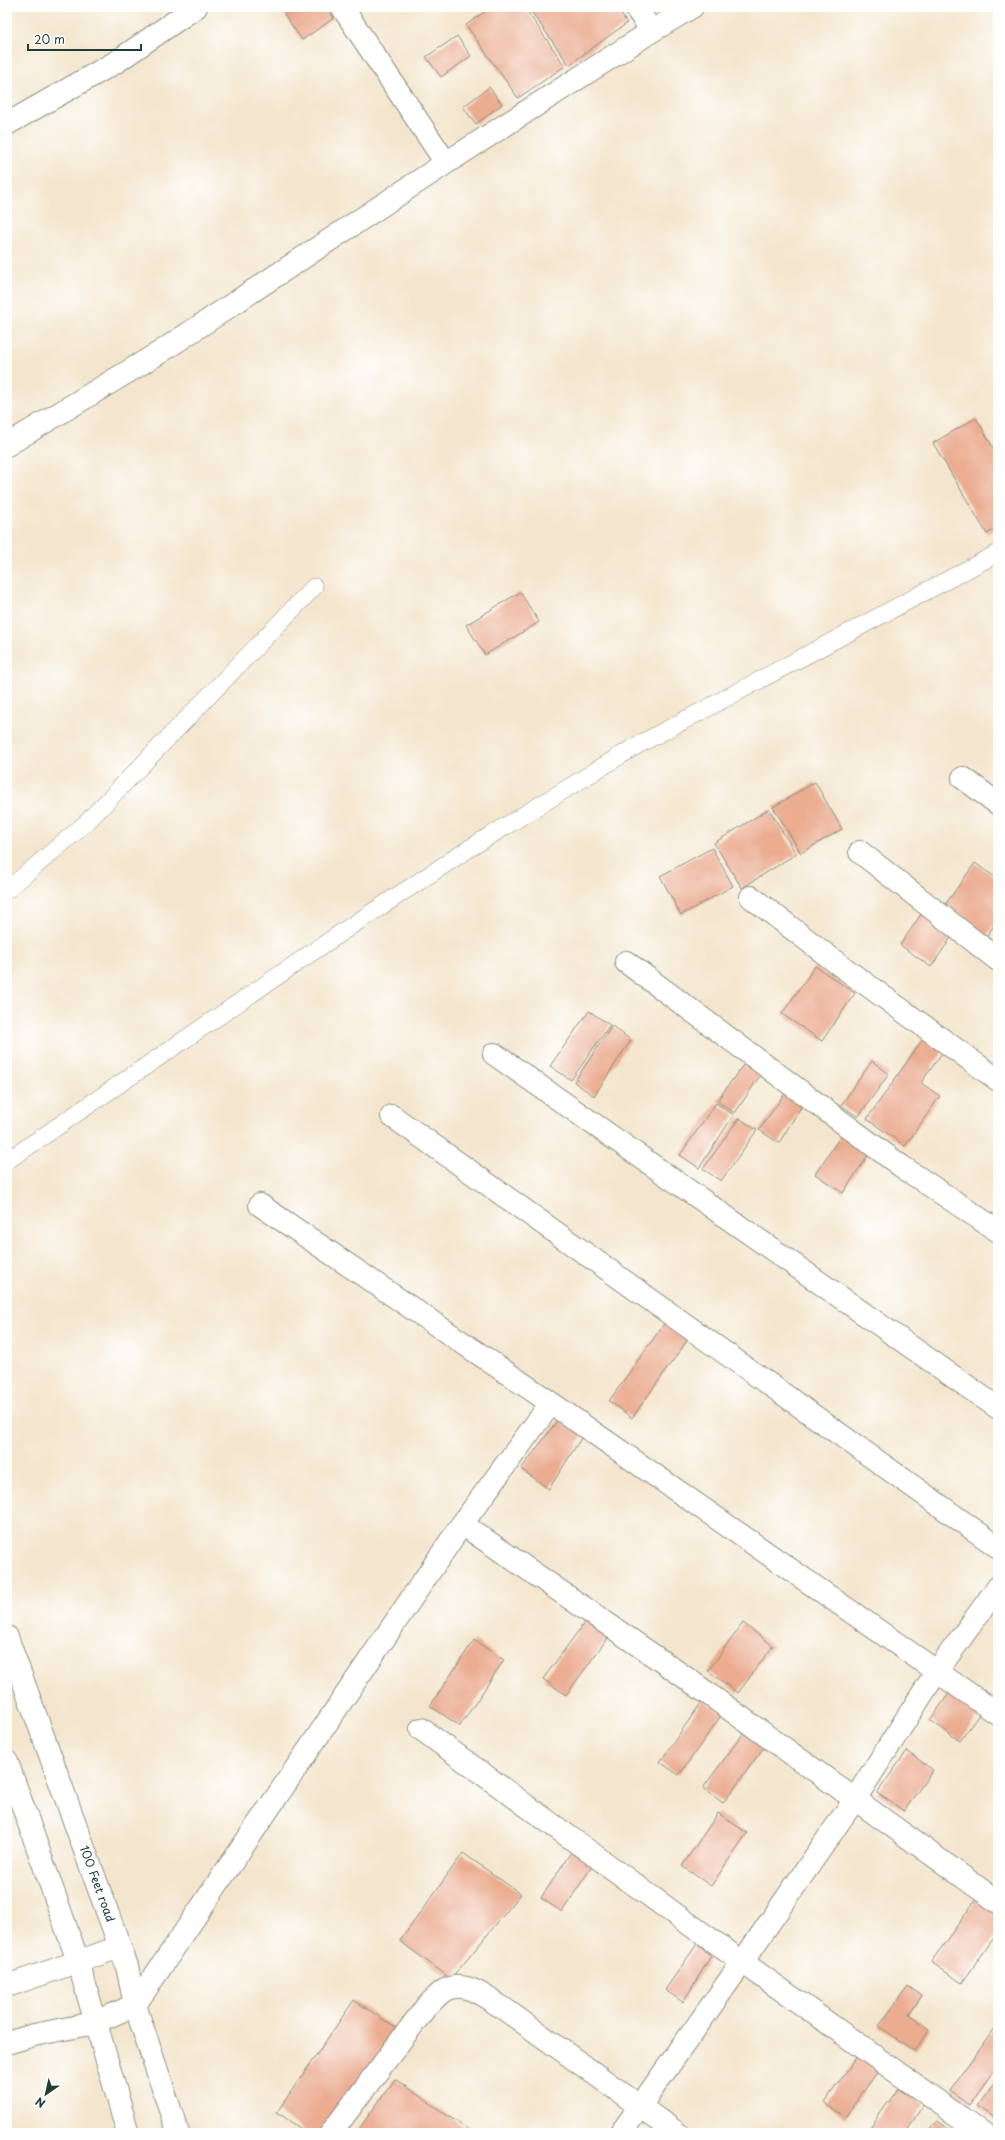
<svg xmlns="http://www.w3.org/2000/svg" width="1005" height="2140" font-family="'Playpen Sans',sans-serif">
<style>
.building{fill:#ebac90}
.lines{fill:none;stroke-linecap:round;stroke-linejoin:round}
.service-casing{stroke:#8a9281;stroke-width:18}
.minor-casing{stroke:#8a9281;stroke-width:24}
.tertiary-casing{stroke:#8a9281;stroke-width:24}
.service{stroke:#fff;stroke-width:17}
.minor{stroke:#fff;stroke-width:22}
.tertiary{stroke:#fff;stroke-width:22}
.labels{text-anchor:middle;stroke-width:3;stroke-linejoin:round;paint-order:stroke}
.street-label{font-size:12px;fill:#1f3d34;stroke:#fff}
</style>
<rect width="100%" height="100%" fill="#fff"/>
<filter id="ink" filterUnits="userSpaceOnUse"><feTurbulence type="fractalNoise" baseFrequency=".025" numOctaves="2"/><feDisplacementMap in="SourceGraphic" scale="8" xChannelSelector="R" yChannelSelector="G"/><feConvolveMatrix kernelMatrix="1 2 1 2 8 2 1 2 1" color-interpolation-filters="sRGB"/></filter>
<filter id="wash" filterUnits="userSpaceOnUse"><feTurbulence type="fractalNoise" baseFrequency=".012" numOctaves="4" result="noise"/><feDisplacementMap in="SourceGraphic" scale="16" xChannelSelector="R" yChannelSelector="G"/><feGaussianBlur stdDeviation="0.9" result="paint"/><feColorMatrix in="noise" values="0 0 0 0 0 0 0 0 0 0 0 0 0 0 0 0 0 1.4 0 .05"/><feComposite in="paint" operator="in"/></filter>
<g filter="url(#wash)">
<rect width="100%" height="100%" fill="#f4e6ce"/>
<g id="blocks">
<path class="building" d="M295,7H327L334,18L302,40L284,14Z
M491,7H524L565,66L518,98L466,25Z
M528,7H616L627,23L569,65Z
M457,36L471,56L441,77L426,57Z
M489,87L502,104L476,124L463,107Z
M976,418L998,456V527L987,534L933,443Z
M520,592L539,622L485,655L466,625Z
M815,782L842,829L801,853L773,807Z
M769,809L796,854L742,888L714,843Z
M712,848L733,886L681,915L660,876Z
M975,863L995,877L998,873V919L985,939L942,909Z
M924,910L955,932L931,967L900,945Z
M815,966L855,993L822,1041L782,1014Z
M589,1011L610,1025L571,1080L550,1066Z
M612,1026L631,1040L594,1096L574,1082Z
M925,1036L944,1050L921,1083L940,1096L905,1146L867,1119Z
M872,1061L889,1074L858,1117L841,1105Z
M743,1065L761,1074L735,1113L717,1101Z
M785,1093L803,1104L779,1143L759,1130Z
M716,1103L734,1115L699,1168L680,1155Z
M739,1118L757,1130L721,1181L703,1169Z
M845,1130L872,1149L843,1193L815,1174Z
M666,1321L689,1338L632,1418L609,1401Z
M558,1420L583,1435L549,1489L521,1469Z
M590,1615L612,1632L566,1695L543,1679Z
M743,1623L773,1646L738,1693L708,1671Z
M474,1640L504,1660L460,1726L430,1706Z
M955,1685L985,1706L960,1741L930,1720Z
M703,1700L723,1713L679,1775L660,1762Z
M745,1731L765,1746L723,1803L703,1788Z
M907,1751L933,1770L904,1811L877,1793Z
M718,1813L747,1833L711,1886L682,1866Z
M575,1846L596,1860L562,1912L541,1898Z
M463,1853L521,1894L451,1979L400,1941Z
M979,1895L998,1909V1932L962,1983L931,1962Z
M697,1944L711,1956L683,2002L665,1990Z
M908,1986L922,1996L909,2014L930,2029L914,2051L879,2026Z
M354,2000L399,2030L328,2133H307L277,2112Z
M998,2024V2066L970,2105L950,2091Z
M863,2048L884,2063L845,2117L824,2103Z
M998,2077V2121L977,2106Z
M395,2079L473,2133H356Z
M898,2089L924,2104L905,2133H866Z
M937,2121L956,2133H927Z"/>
</g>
</g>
<g filter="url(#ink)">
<use href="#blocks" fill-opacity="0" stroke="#8a9281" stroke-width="1"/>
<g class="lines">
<g class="service-casing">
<path id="service" d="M7,890L85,824L314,587
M7,1161L339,934L470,848L636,746L998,553"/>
</g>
<g class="minor-casing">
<path id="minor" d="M342,7L446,163
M635,7L652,31
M7,124L116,62L196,7
M7,445L162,351L446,163L652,31L692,7
M963,778L998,804
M860,852L998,960
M751,897L837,963L998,1080
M626,962L901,1166L998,1231
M494,1054L998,1408
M392,1116L998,1547
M260,1205L551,1403L998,1714
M462,1524L689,1680L998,1902
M421,1729L675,1914L982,2133
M7,1986L120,1947
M7,2043L34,2035L94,2023L135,2005L462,1524L551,1403
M331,2133L426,2007C432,2002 438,1994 445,1990C465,1979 486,1998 503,2008L677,2133
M621,2133L743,1961L855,1799L937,1671L998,1587"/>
</g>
<g class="tertiary-casing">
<path id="tertiary" d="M7,1637L120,1947L127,1966L135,2005L178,2133
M7,1762L78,1961L128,2133"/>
</g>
<use href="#service" class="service"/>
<use href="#minor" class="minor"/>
<use href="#tertiary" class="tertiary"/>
</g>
</g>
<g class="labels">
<g class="street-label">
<text transform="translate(97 1884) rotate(70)" y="4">100 Feet road</text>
</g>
</g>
<rect width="1005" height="2140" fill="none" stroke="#fff" stroke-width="24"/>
<g transform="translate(46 2094) rotate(214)" stroke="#ffffff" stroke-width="3" paint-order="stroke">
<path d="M0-3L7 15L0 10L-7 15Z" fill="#1f3d34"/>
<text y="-6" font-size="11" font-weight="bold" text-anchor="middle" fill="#1f3d34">N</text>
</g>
<path d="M28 44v6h113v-6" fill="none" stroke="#1f3d34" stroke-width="2"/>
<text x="34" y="44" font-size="12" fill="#1f3d34" stroke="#ffffff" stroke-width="3" paint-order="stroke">20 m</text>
</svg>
